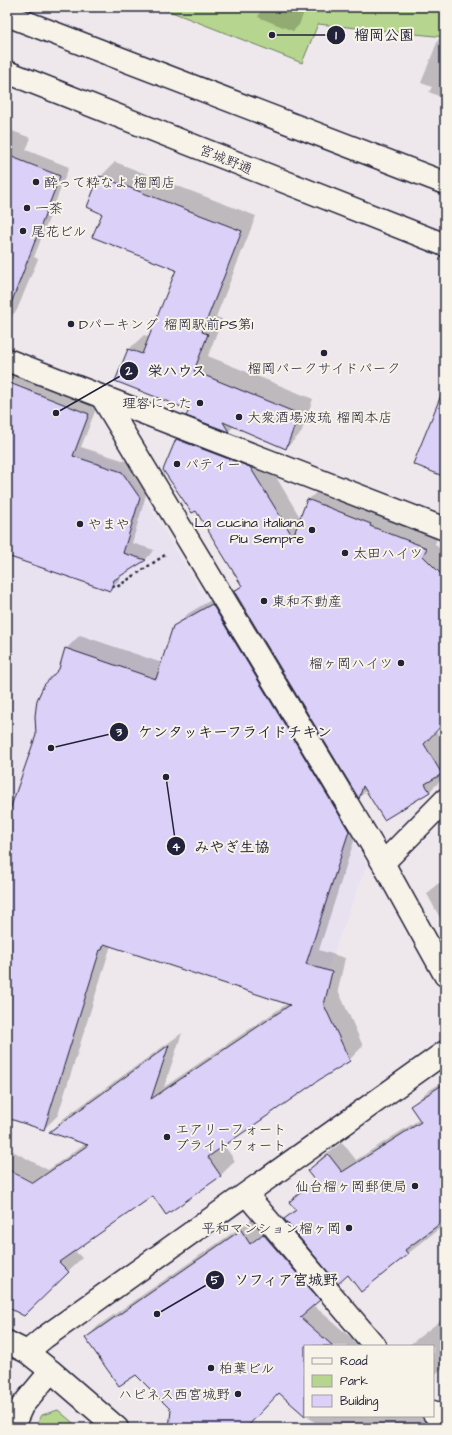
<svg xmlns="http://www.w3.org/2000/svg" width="452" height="1435" font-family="'Architects Daughter','Klee One',sans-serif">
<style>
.built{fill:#e8e1f0}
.green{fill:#b6d68f;stroke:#6c7c65}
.shadow{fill:#0003}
.building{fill:#dad0f8;stroke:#22223b}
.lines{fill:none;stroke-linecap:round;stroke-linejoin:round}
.street-casing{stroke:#22223b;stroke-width:25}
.secondary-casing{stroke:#22223b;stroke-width:25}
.path{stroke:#22223b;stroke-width:2.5;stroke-dasharray:3 3;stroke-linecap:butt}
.street{stroke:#f7f3e8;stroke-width:22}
.secondary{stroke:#f7f3e8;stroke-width:22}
.poi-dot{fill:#22223b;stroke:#f7f3e8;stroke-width:1.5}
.labels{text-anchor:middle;stroke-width:4;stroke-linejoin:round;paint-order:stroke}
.street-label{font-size:14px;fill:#22223b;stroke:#f7f3e8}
.poi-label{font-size:14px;fill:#22223b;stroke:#f7f3e8;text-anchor:start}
.leader{fill:none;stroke:#22223b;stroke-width:1.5}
.callout-dot{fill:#22223b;stroke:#f7f3e8;stroke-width:1.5}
.mark-label{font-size:12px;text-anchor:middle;font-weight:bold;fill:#fff}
.callout-label{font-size:15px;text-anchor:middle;font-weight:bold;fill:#22223b;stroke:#f7f3e8;stroke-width:4;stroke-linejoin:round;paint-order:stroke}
</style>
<rect width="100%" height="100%" fill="#eee8ed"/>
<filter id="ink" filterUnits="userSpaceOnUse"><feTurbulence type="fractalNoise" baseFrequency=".025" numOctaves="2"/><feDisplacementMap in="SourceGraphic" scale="8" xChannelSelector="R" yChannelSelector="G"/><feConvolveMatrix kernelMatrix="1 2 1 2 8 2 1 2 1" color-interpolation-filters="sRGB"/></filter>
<g filter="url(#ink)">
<path class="built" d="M12,425L122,462L367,864L320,989L7,883V435Z"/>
<path class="green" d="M159,7H445V37L318,24L302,63Z
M58,1410L79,1428H35L42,1415Z"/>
<path class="shadow" d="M262,7H306L299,25L293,31L258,17Z
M445,32V99L429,92L432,87L421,83L438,40Z
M7,129L31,138L26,150L69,167L34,257L38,259L17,310L7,321Z
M115,162L256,216L216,317L222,319L208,356L313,399L301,433L286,448L234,426L229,431L187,415L190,410L129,349L144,335L150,337L177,269L103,213L100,177Z
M7,369L98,404L81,447L132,463L148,488L132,543L154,550L146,559L121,574L119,580L110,589L7,555Z
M189,427L263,455L301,519L308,500L321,488L438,535L435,544L445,554V722L436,731L445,746V770L439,774L442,779L430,791L384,819L367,790L359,798L235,591L242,585L196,510L164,470L177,439Z
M226,591L362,816L319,950L345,958L338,990L363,1046L349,1060L318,1079L224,1145L235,1161L221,1175L167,1213L153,1195L74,1250L82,1258L68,1271L7,1306V1170L37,1186L38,1185L7,1168V1148L48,1170L86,1143L51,1131L64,1118L182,1033L164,1087L288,1003L111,945L58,1115L44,1129L7,1117V808L11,810L66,649L80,635L162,663L174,627L189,613Z
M445,880V927L427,894L436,885Z
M445,1080V1224L361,1291L348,1274L285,1219L296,1208L290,1202L315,1180L308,1171L321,1158L342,1142L356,1160L420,1119L412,1107L424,1094Z
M254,1218L332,1287L313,1305L361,1346H305V1415L279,1392L246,1428H170L172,1409L136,1373L86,1338L99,1325Z
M445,1317V1366L433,1376V1346H408Z
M7,1366L12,1368L7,1377Z
M307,1416H427L433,1428H321Z"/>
<path class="building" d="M7,155L60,176L9,309H7Z
M99,176L242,231L202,332L208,334L194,371L299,414L286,449L223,422L229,432L186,416L189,410L115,381L128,349L142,354L176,270L92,237L102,214L87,207Z
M7,382L89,414L73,456L122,472L140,498L123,553L146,560L114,580L110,591L7,556Z
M444,388H445V477L413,464Z
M176,439L250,467L293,537L307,499L371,524L370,526L427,548L423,556L445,578V722L424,744L442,774L425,784L430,792L384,820L363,786L359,799L234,591L242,586L196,511L192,513L163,470Z
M212,604L349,831L306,964L332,972L324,1005L350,1061L319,1080L208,1157L221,1176L166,1215L153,1196L59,1262L69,1272L24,1316L7,1307V1169L33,1183L88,1145L49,1132L169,1045L151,1099L290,1005L104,944L102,950H100L44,1130L7,1118V818L36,735L35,716L37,700L44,685L59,669L65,648L156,679L173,626Z
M445,1083V1220L405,1250L408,1254L361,1292L348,1275L338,1284L284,1219L296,1210L289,1202L315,1181L307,1171L328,1154L342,1172L421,1122L410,1106Z
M241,1230L250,1244L263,1234L320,1300L300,1317L333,1346H305V1416L279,1393L246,1428H169L171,1410L136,1375L119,1386L85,1338Z"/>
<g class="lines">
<g class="street-casing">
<path id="street" d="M102,397L383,863L445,975
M383,863L445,800
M246,1194L375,1346
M27,1352L45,1337L445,1052
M433,1412L445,1426"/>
</g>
<g class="secondary-casing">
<path id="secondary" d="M7,15L445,183
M7,72L445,245
M7,360L445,529
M7,1342L27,1352L51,1371L117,1428
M12,1428L22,1406L51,1371"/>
</g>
<path class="path" d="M112,585L117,587L165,555"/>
<use href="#street" class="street"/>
<use href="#secondary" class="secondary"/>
</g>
</g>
<g class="poi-dot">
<circle cx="36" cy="182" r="4"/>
<circle cx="27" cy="208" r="4"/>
<circle cx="23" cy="231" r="4"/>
<circle cx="71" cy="324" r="4"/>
<circle cx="324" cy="353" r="4"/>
<circle cx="200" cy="403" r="4"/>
<circle cx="239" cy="417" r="4"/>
<circle cx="177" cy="464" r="4"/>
<circle cx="80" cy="524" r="4"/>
<circle cx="312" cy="530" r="4"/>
<circle cx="345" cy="553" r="4"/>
<circle cx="264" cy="601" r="4"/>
<circle cx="401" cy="663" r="4"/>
<circle cx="167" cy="1137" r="4"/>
<circle cx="415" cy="1186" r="4"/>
<circle cx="349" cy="1228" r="4"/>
<circle cx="211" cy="1368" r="4"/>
<circle cx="238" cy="1394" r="4"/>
</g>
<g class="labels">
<g class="street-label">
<text transform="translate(226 159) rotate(22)" y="5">宮城野通</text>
</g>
<g class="poi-label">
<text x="44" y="187">酔って粋なよ 榴岡店</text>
<text x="35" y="213">一茶</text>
<text x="31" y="236">尾花ビル</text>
<text x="79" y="329">Dパーキング 榴岡駅前PS第1</text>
<text x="324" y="373" text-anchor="middle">榴岡パークサイドパーク</text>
<text x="192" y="408" text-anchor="end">理容にった</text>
<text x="247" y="422">大衆酒場波琉 榴岡本店</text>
<text x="185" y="469">パティー</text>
<text x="304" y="527" text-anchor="end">La cucina italiana<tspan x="304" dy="16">Piu Sempre</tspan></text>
<text x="88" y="529">やまや</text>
<text x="353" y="558">太田ハイツ</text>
<text x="272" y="606">東和不動産</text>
<text x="393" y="668" text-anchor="end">榴ヶ岡ハイツ</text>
<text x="175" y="1134">エアリーフォート<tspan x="175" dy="16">ブライトフォート</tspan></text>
<text x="407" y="1191" text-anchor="end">仙台榴ヶ岡郵便局</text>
<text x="341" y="1233" text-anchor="end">平和マンション榴ヶ岡</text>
<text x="219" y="1373">柏葉ビル</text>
<text x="230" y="1399" text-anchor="end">ハピネス西宮城野</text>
</g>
</g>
<path class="leader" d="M272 35L336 35M56 413L129 371M51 748L119 732M166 777L176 846M157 1314L215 1280"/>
<g class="callout-dot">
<circle cx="272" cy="35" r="4"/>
<circle cx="56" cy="413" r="4"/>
<circle cx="51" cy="748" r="4"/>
<circle cx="166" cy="777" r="4"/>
<circle cx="157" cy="1314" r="4"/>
<circle cx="336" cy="35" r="10"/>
<circle cx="129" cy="371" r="10"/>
<circle cx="119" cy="732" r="10"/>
<circle cx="176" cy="846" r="10"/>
<circle cx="215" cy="1280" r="10"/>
</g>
<g class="mark-label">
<text x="336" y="39">1</text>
<text x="129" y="375">2</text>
<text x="119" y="736">3</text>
<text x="176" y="851">4</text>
<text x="215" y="1284">5</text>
</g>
<g class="callout-label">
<text x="384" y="40">榴岡公園</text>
<text x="177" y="376">栄ハウス</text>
<text x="235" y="737">ケンタッキーフライドチキン</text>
<text x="232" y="852">みやぎ生協</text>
<text x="286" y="1285">ソフィア宮城野</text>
</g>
<rect width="452" height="1435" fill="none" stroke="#f7f3e8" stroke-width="24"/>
<rect x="12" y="12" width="428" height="1411" fill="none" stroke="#22223b" stroke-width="1.5" filter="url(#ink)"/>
<rect x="304" y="1345" width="130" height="72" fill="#f7f3e8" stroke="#a29fa3"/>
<rect x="312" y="1358" width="20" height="6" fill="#f7f3e8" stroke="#a29fa3"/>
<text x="340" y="1365" font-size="12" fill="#22223b">Road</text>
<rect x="312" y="1375" width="20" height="12" fill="#b6d68f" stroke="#a29fa3"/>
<text x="340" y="1385" font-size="12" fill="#22223b">Park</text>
<rect x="312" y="1395" width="20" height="12" fill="#dad0f8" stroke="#a29fa3"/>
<text x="340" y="1405" font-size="12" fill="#22223b">Building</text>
</svg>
